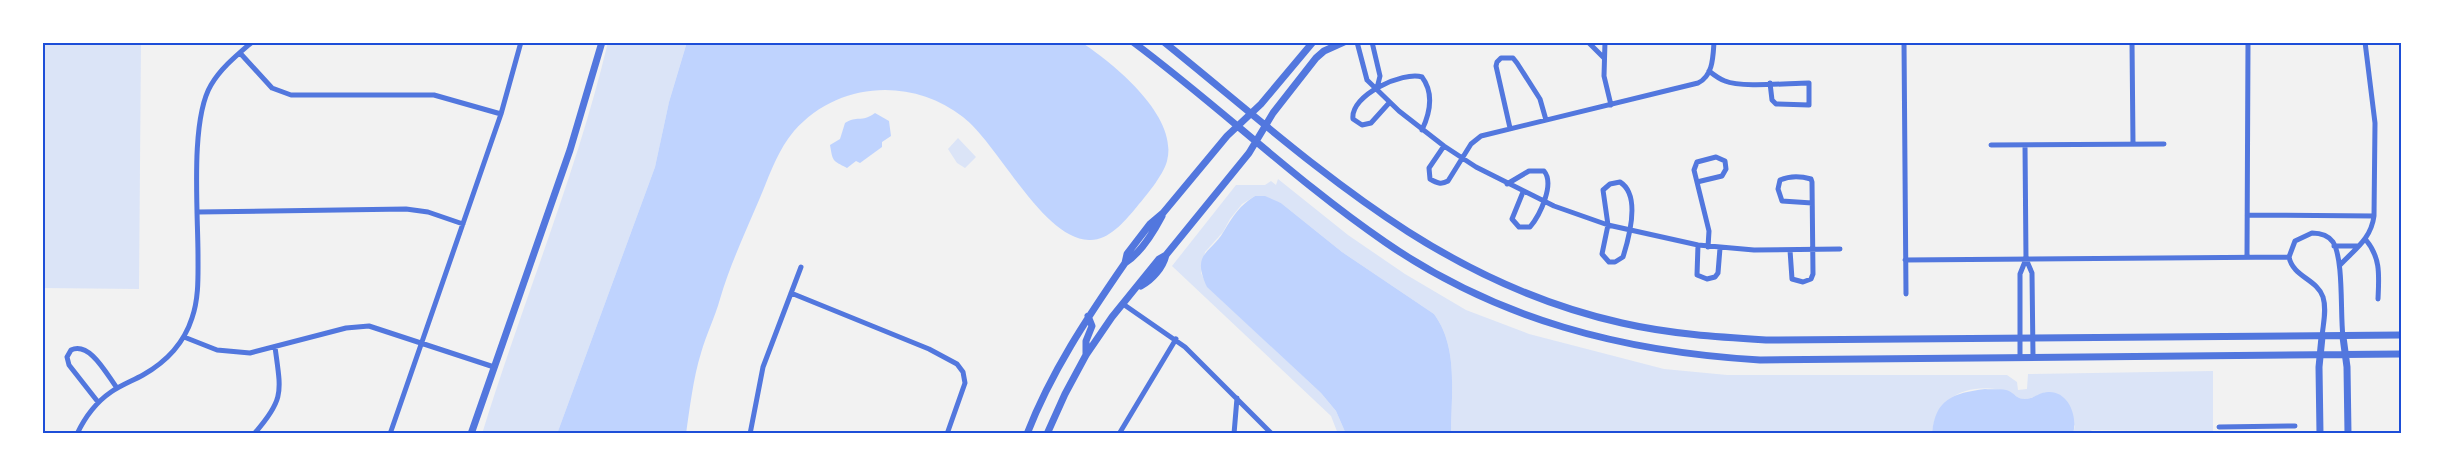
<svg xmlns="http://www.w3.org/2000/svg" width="2443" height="476" font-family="Figtree,sans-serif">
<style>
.green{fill:#dbe4f7}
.water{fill:#bfd3fe}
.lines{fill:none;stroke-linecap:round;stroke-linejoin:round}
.minor{stroke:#5277de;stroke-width:5}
.tertiary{stroke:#5277de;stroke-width:7}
.neatline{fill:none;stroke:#1d4ed8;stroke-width:2}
</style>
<rect width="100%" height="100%" fill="#f2f2f2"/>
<path class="green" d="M42,42H141L139,289L42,288Z
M608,42H687L669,102L655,167L557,434H482C522,303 576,176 608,42Z
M958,138L976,157L965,168L957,163L948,149Z
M1278,179L1348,235L1405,274L1466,310L1529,334L1664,369L1727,375H2007L2017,382L2018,390L2027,389L2028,374L2213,371V432L2092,430L2087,434H2073L2075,426L2045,392C2038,395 2032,399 2023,399C2016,398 2013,392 2006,391C1971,382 1935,395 1932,434H1451C1451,394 1459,348 1434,314L1342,252L1281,203L1255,196L1242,204L1230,219L1223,232L1205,252L1201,273L1208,287L1321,393L1336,411L1346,434H1338L1331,416L1172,266L1236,185H1265L1271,181L1276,185Z"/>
<path class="water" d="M687,42H1081C1113,63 1179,116 1167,161C1163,176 1145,197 1135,209C1124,222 1108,241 1089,240C1042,238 999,145 963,117C912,77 838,81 794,131C777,151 769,177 759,200C745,233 730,265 720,299C715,317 706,335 701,353C693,379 690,407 686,434H557L655,167L669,102Z
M875,113L889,121L891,136L882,142V147L860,163L856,161L847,168C832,160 833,162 830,145L840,139L845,123C857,115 861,123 875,113Z
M1255,196H1265L1281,203L1342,252L1434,314C1459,348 1451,394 1451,434H1346L1336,411L1321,393L1207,287C1191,252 1210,255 1224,231C1233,216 1240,205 1255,196Z
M1985,389C1991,390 2002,388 2009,391C2015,394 2017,399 2025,399C2034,399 2039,392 2048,392C2069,391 2078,417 2073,434H1932C1935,399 1953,393 1985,389Z"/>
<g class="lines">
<path class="minor" d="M1357,42L1367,80L1399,111L1444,146L1476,167L1554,206L1608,225L1698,245L1754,250L1840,249
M1372,42L1380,76L1377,88
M1588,42L1604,58
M1605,42L1604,76L1611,105
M1904,42L1906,294
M2132,42L2133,144
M240,53L272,88L291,95H434L501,114
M1709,71C1714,75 1719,79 1725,81C1741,88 1789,83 1809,83V105L1776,104L1772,100L1770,83
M1389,103L1371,123L1362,125L1353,119C1350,95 1403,71 1422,77C1434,93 1430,113 1422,130
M1510,128L1496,66L1497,62L1501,58H1513L1517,63L1540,99L1546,120
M1991,145L2164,144
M1444,146L1429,168L1430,179C1437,183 1441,185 1448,181L1471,144L1481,136L1698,83C1713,76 1713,57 1714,42
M1620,182C1641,195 1629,238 1623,257L1615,262H1609L1602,254L1608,225L1603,190L1610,184Z
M1697,182L1722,176L1726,169L1725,161L1716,157L1697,162L1694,170L1709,231L1708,247
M1507,184L1529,171H1544C1555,184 1540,215 1530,227H1519L1512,219L1523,192
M198,212L406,209L428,212L463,224
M2247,215L2374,216
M2366,240C2381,258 2379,276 2378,299
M1698,245L1697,275L1707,279L1715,277L1718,273L1720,248
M2334,246H2357
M1790,250L1792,279L1803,282L1811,279L1813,274L1812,182L1811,179C1801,176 1789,176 1780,180L1778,189L1782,201L1812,203
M2247,257L2248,42
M2026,259L2032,273L2033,357
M1905,260L2289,257
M2340,265C2355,249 2371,239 2374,216L2375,123L2365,42
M791,293L929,349L957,364L963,372L965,383L947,434
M1123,304L1185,347L1272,434
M184,337L217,350L250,353L346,328L369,326L494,367
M2322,337C2323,324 2327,310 2323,297C2317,279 2293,277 2289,257L2295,241L2312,233C2320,233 2328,235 2333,242C2344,260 2340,313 2343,337
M2020,357V274L2026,259L2025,145
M98,402L69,365L67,357L71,350C90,341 107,375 117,388
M2219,427L2295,426
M77,434C85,417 95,403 111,392C121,385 132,381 143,375C166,362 184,343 192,318C199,298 198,276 198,255C198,212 190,120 211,85C221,68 237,55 252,42
M254,434C285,399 281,392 275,347
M390,434L501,114L521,42
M750,434L763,367L801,267
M1119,434L1176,339
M1234,434L1237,398"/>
<path class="tertiary" d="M1133,42C1219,106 1296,181 1385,242C1498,320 1624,352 1760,360L2401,354
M1164,42C1309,159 1433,281 1622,323C1670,334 1718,337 1766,340L2401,335
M1125,263C1141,253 1153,233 1162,216
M1141,286C1152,280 1163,268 1166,255
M2343,337L2347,367L2348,434
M1086,355V341L1092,326L1088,316
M471,434L570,150L602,42
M1027,434C1051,372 1087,318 1125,263L1127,254L1150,224L1163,213L1227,136L1261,104L1313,42
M1047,434L1065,394L1086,355L1112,317L1159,259L1166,255L1249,153L1273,113L1316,58L1324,51L1344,42
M2320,434L2319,367L2322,337"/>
</g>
<rect width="2443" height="476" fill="none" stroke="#ffffff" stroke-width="87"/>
<rect x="44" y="44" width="2356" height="388" class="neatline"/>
</svg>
